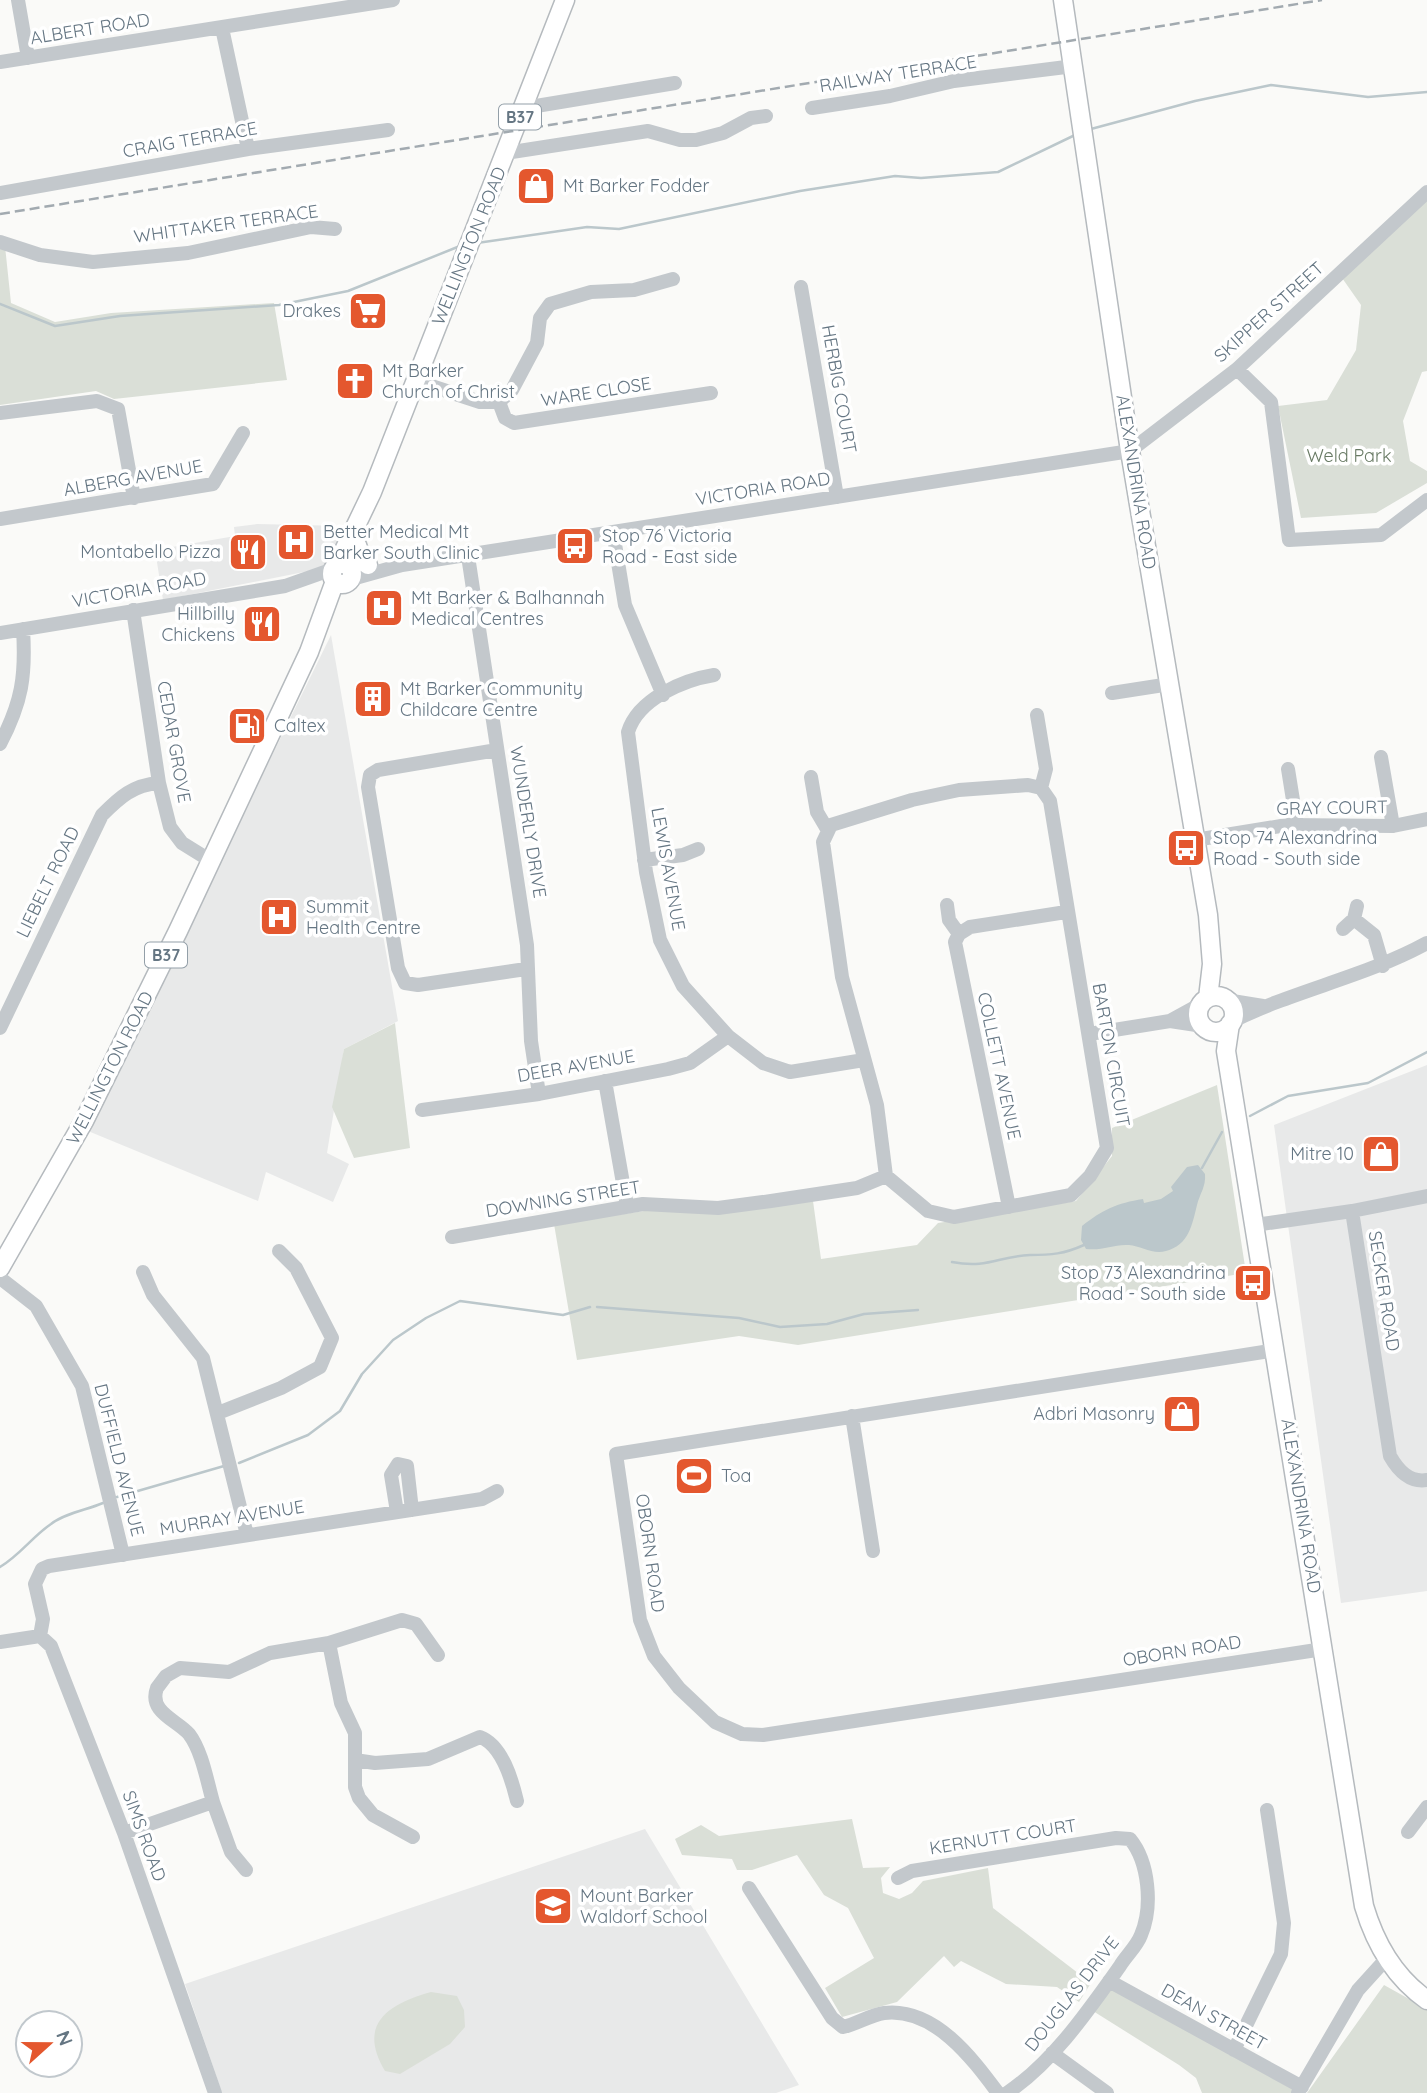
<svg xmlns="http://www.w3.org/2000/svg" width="1427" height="2093" font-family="Quicksand,sans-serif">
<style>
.built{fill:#e8e9e9}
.green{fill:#dadfd7}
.water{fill:#bbc7cb}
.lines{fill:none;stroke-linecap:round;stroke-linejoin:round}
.stream{stroke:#bbc7cb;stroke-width:2.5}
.major-casing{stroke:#b5babe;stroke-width:21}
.minor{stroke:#c3c8cc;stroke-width:14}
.major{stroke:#fff;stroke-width:18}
.rail{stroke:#a2aab0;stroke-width:2.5;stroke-dasharray:10 5;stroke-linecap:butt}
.labels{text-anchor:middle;stroke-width:7;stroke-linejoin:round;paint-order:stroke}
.shield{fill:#fff;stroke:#939fa8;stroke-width:2}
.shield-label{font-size:16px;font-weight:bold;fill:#657683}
.street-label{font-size:18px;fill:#657683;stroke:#fff}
.poi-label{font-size:18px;fill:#657683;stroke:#fff;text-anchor:start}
.park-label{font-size:18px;fill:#687a64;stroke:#fff}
</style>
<rect width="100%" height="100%" fill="#fafaf8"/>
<path class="built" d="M257,524L345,526L324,568L163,600L155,550L235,536L234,527Z
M331,635L398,1021L344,1049L327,1153L349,1164L333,1202L266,1172L258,1201L88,1131Z
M1427,1065V1591L1341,1603L1274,1125Z
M645,1829L799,2085L776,2093H222L185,1984Z"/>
<path class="green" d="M1427,194V371L1422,372L1403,421L1410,461L1427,471V483L1376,513L1301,518L1278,406L1327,400L1356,350L1361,305L1340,275Z
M5,246L11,303L55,322L111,313L274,303L287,380L114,399L96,391L0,405V247Z
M395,1023L410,1148L354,1158L332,1107L344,1049Z
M1217,1085L1246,1273L798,1345L739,1336L577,1360L554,1224L644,1211L813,1201L821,1259L917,1245L938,1223L1076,1201L1112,1156V1128Z
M852,1819L863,1868L890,1867L881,1878L883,1893L899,1899L912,1893L923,1881L988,1868L993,1908L1091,1983L1079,2002L1057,1987L1006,1984L961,1961L954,1967L944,1956L897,2002L842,2017L825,1988L874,1958L848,1908L824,1895L797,1855L752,1870H737L732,1859L682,1855L675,1839L701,1825L719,1836Z
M1384,1985L1427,2009V2093H1307Z
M1110,1988L1294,2090L1292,2093H1202L1196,2078L1179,2065L1093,2011Z
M431,1992L457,1996L464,2010L465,2027L450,2044L400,2074L385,2071C357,2024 388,2004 431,1992Z"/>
<path class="water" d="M1198,1165L1205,1174C1206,1187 1200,1193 1197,1205C1192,1225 1189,1245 1166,1251C1153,1255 1141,1246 1129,1245C1113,1244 1103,1251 1086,1249L1081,1240L1082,1226C1102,1210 1117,1203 1143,1199L1144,1203L1161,1199L1173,1191L1171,1187L1187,1167Z"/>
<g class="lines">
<path class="stream" d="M1091,129L1195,101L1271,85L1368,97L1427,92
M477,243L587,227L619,229L800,191L895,176L921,178L998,172L1075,135
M0,304L55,326L120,316L279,305L348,291L460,246
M1250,1116L1288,1096L1368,1083L1427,1052
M1202,1168L1222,1132
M952,1262C988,1269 999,1256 1030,1255C1051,1255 1064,1254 1084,1245
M597,1307L739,1318L780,1327L827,1324L864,1314L918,1310
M239,1463L308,1435L340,1411L362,1374L393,1340L426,1318L460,1301L563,1315L590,1307
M117,1497L224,1466
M0,1567C20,1555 32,1537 51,1524C65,1513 87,1510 103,1503"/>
<g class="major-casing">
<path id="major" d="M1063,0L1130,451L1208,915L1212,964L1208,998
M357,545L362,560L368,565
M332 574a10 10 0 1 1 20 0a10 10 0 1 1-20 0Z
M337,565L372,492L565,0
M1198 1014a18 18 0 1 1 36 0a18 18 0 1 1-36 0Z
M1230,1024L1226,1051L1364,1906C1375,1943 1394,1977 1427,2000
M0,1268L84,1121L178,931L309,652L335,581"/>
</g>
<path class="minor" d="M18,0L28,58
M222,28L248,149
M0,62L393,0
M524,108L675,83
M812,108L890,96L954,81L1074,66
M506,153L648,131L680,140H696L723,133L751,118L766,116
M0,193L248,149L388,130
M0,242L40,255L93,262L188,253L311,227L335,229
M801,287L837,497
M1237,369L1271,402L1289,540L1381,535L1427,500
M416,381L480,402H499L512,390L537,343L540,318L550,304L591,292L634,290L673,279
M499,402L505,418L514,423L711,393
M0,413L97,401L118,409L134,498
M0,519L213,484L243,433
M613,532L625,605L663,695
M468,556L527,945L531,1041L539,1094
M352,579L402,565L1130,451L1237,369L1427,192
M133,610L159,783L170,827L182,843L211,861
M0,633L285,586L333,569
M714,675C683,680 638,699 628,732L646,872L660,940L683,986L728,1036L763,1063L790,1072L864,1060
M1112,693L1170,684
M1037,715L1046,769L1041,788
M0,744C22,702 26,676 23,629
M497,750L378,770L370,775L368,787L398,968L405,983L418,985L526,969
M1381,757L1393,826
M1288,769L1297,825
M811,777L817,812L827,829
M1028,785L1041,788L1050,801L1107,1148L1090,1176L1071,1195L954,1217L928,1211L886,1176L877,1105L842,977L823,842L831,825L912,800L959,790Z
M1195,840L1287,825L1393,826L1427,819
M644,860L683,855L698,849
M947,905L949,920L959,934
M1354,919L1374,935L1383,966
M1343,929L1354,919L1357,906
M1226,1000L1263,1006
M1170,1021L1201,1004
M1231,1022C1295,990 1365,977 1427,943
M0,1028L102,815C120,797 133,785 159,783
M1089,1034L1170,1021L1203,1026
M605,1081L627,1206
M422,1110L539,1094L668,1069L690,1063L728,1036
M1009,1207L955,942L959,934L970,927L1066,912
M1352,1211L1427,1196
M1255,1225L1352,1211L1390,1456C1398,1470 1409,1483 1427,1480
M452,1237L643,1204L718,1208L771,1201L857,1188L886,1176
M143,1272L153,1295L203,1358L247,1535
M0,1278L36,1306L82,1386L123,1555
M1276,1350L616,1454L640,1620L654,1656L679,1688L715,1722L742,1734L763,1735L1323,1649
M218,1413L281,1388L320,1367L332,1338L296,1268L279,1251
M852,1416L873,1551
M397,1512L391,1475L398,1464L407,1466L412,1510
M40,1636L43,1619L35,1584L42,1569L49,1566L482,1499L497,1491
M0,1642L40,1636L51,1646L124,1833L215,2093
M329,1643L341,1703L355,1733V1787L359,1798L373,1815L413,1837
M355,1760L375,1763L428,1759L480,1737C502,1745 512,1780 517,1801
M213,1802L231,1852L246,1870
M1408,1832L1427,1807
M124,1833L213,1802C207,1781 202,1751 189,1734C177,1720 148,1712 157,1688L166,1676L180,1668L229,1672L270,1653L329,1643L402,1620L416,1624L438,1655
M898,1878L912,1871L1116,1838L1130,1839C1149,1862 1153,1907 1141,1935C1137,1946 1126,1956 1120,1966C1088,2011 1053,2062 1007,2093
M749,1888L832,2018L843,2027C857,2024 870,2015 884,2013C934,2007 972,2058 998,2093
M1109,1981L1302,2087
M1234,2050L1281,1954L1284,1923L1267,1810
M1052,2053L1107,2093
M1298,2093L1358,1990L1387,1958"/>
<use href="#major" class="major"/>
<path class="rail" d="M0,214L1322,0"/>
</g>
<defs>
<g id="shop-square" transform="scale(2.0125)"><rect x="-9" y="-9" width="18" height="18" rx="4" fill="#e4572e" stroke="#fff"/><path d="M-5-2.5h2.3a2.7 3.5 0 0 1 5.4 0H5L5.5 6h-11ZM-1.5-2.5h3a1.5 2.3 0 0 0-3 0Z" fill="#fff"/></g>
<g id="supermarket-square" transform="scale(2.0125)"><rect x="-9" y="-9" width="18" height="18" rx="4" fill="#e4572e" stroke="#fff"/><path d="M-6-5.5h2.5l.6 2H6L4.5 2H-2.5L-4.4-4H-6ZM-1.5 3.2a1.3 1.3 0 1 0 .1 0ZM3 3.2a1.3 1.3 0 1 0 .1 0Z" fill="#fff"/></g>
<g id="church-square" transform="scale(2.0125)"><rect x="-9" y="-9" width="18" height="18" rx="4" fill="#e4572e" stroke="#fff"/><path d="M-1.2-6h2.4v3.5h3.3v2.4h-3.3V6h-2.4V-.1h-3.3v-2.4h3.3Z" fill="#fff"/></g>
<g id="hospital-square" transform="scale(2.0125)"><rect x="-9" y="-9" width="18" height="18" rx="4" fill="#e4572e" stroke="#fff"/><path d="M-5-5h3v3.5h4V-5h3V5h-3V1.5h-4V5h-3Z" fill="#fff"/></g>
<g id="bus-square" transform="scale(2.0125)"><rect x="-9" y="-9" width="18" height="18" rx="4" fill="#e4572e" stroke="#fff"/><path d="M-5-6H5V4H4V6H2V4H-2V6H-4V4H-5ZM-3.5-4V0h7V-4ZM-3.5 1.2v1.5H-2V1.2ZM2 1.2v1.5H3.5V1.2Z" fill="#fff"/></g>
<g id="restaurant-square" transform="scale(2.0125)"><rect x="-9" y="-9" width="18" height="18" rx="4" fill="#e4572e" stroke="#fff"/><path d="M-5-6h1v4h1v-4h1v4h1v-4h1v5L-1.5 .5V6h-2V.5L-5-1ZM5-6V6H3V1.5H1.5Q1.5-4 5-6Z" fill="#fff"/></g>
<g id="building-square" transform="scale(2.0125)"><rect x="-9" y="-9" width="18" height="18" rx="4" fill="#e4572e" stroke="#fff"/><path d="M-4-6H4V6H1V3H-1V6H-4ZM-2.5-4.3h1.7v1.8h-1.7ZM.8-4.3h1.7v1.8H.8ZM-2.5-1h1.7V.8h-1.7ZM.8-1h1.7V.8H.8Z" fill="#fff"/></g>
<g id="fuel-square" transform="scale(2.0125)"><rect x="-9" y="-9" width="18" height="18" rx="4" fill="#e4572e" stroke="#fff"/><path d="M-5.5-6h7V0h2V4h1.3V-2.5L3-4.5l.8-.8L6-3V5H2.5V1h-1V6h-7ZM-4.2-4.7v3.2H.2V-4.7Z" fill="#fff"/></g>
<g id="stadium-square" transform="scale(2.0125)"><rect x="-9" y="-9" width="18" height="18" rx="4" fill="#e4572e" stroke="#fff"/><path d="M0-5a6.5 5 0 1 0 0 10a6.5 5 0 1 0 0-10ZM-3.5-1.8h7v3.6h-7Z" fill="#fff"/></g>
<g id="school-square" transform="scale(2.0125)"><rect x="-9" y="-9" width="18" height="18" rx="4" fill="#e4572e" stroke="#fff"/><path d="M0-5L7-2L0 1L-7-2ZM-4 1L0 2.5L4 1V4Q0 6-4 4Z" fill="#fff"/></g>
</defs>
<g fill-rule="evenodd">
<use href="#shop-square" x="536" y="186"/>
<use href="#supermarket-square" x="368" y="311"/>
<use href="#church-square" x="355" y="381"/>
<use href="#hospital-square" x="296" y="542"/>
<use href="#bus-square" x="575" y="546"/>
<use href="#restaurant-square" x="248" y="552"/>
<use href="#hospital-square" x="384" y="608"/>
<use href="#restaurant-square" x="262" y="624"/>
<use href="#building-square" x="373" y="699"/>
<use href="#fuel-square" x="247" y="726"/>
<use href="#bus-square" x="1186" y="848"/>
<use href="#hospital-square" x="279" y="917"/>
<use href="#shop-square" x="1381" y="1154"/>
<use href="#bus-square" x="1253" y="1283"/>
<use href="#shop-square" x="1182" y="1414"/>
<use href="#stadium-square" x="694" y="1476"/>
<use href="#school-square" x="553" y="1906"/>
</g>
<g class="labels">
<g class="shield">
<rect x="499" y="104.5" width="42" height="25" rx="5"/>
<rect x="145" y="942.5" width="42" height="25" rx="5"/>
</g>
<g class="shield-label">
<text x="520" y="123">B37</text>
<text x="166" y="961">B37</text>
</g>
<g class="street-label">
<text transform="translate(90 29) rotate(-9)" y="6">ALBERT ROAD</text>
<text transform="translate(898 74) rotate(-9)" y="6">RAILWAY TERRACE</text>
<text transform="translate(190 140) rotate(-10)" y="6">CRAIG TERRACE</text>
<text transform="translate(226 224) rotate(-8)" y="6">WHITTAKER TERRACE</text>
<text transform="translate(469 246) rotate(-68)" y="6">WELLINGTON ROAD</text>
<text transform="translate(1269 312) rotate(-42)" y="6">SKIPPER STREET</text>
<text transform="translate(839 389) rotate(80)" y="6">HERBIG COURT</text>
<text transform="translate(596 392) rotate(-9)" y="6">WARE CLOSE</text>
<text transform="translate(133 478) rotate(-10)" y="6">ALBERG AVENUE</text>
<text transform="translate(1136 482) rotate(81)" y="6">ALEXANDRINA ROAD</text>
<text transform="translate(763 489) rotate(-9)" y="6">VICTORIA ROAD</text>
<text transform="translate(139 590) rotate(-10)" y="6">VICTORIA ROAD</text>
<text transform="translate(174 742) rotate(80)" y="6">CEDAR GROVE</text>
<text transform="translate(1332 808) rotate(-1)" y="6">GRAY COURT</text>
<text transform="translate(528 822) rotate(81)" y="6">WUNDERLY DRIVE</text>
<text transform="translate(668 869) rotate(80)" y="6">LEWIS AVENUE</text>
<text transform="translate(48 882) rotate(-64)" y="6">LIEBELT ROAD</text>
<text transform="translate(1111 1055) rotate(80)" y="6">BARTON CIRCUIT</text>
<text transform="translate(576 1066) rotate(-10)" y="6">DEER AVENUE</text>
<text transform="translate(999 1066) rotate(78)" y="6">COLLETT AVENUE</text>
<text transform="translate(110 1068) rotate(-63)" y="6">WELLINGTON ROAD</text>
<text transform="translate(563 1199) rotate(-9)" y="6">DOWNING STREET</text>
<text transform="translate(1384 1291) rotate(81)" y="6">SECKER ROAD</text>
<text transform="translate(119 1460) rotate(76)" y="6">DUFFIELD AVENUE</text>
<text transform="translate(1301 1506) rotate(81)" y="6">ALEXANDRINA ROAD</text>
<text transform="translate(232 1518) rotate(-9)" y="6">MURRAY AVENUE</text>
<text transform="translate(650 1553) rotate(82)" y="6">OBORN ROAD</text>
<text transform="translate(1182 1651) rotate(-9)" y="6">OBORN ROAD</text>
<text transform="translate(144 1836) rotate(70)" y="6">SIMS ROAD</text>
<text transform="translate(1003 1837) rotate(-9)" y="6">KERNUTT COURT</text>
<text transform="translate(1072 1994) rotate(-52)" y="6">DOUGLAS DRIVE</text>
<text transform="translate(1214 2017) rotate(29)" y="6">DEAN STREET</text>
</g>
<g class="poi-label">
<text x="563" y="192">Mt Barker Fodder</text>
<text x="341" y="317" text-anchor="end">Drakes</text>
<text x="382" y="377">Mt Barker<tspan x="382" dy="21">Church of Christ</tspan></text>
<text x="323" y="538">Better Medical Mt<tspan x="323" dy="21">Barker South Clinic</tspan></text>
<text x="602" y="542">Stop 76 Victoria<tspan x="602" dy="21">Road - East side</tspan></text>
<text x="221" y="558" text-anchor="end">Montabello Pizza</text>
<text x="411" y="604">Mt Barker &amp; Balhannah<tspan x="411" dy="21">Medical Centres</tspan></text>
<text x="235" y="620" text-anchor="end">Hillbilly<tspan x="235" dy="21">Chickens</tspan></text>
<text x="400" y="695">Mt Barker Community<tspan x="400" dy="21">Childcare Centre</tspan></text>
<text x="274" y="732">Caltex</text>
<text x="1213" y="844">Stop 74 Alexandrina<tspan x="1213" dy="21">Road - South side</tspan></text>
<text x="306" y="913">Summit<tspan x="306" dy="21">Health Centre</tspan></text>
<text x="1354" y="1160" text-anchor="end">Mitre 10</text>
<text x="1226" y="1279" text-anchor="end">Stop 73 Alexandrina<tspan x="1226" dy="21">Road - South side</tspan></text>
<text x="1155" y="1420" text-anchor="end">Adbri Masonry</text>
<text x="721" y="1482">Toa</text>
<text x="580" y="1902">Mount Barker<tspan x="580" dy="21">Waldorf School</tspan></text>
</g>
<g class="park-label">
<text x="1349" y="462">Weld Park</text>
</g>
</g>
<g transform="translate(49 2044) rotate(69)"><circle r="33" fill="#ffffff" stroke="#c1c8cd" stroke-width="2"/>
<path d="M0-5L12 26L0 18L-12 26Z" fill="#e4572e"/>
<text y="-10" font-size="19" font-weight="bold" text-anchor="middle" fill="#657683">N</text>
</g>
</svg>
